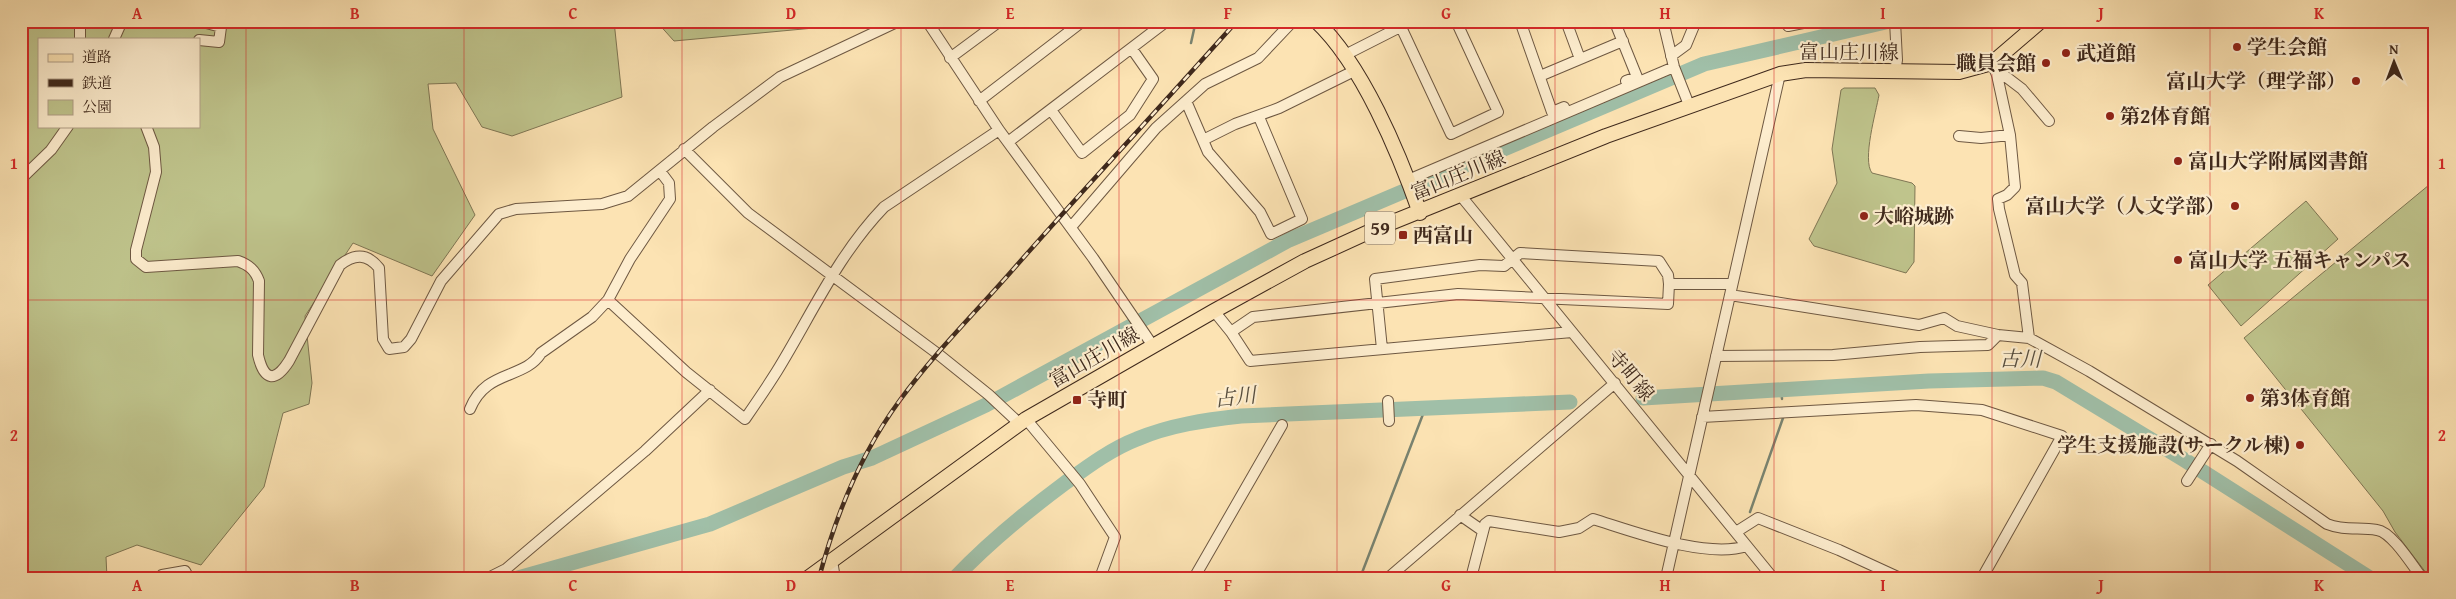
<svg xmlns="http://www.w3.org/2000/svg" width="2456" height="599" font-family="'Gentium Book Plus','Noto Serif JP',serif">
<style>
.green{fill:#bfc48c;stroke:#7f7654;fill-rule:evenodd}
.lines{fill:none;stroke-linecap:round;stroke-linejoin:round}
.stream{stroke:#798370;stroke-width:2.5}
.river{stroke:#a0bfa8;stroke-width:15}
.minor-casing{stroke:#6e5842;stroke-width:12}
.major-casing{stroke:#3f291c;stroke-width:16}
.minor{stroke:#fdedce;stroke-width:10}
.major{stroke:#fce3b3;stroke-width:14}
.rail-casing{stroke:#3f291c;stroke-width:4.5}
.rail{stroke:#fdedce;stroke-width:2.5;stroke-dasharray:8;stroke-linecap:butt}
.grid{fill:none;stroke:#d62828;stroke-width:1;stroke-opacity:0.55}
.poi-dot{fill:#8f2418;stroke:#fdedce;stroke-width:2}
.labels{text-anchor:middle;stroke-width:4.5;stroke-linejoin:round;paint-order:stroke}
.shield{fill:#fdedce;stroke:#786451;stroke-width:1}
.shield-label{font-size:19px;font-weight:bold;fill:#3f291c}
.poi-label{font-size:20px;font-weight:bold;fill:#3f291c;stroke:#fdedce;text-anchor:start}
.street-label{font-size:20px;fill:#3f291c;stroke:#fdedce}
.water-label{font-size:21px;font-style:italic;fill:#574e3f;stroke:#fdedce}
.neatline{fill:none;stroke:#d62828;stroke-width:2}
.grid-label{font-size:16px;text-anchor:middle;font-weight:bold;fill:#d62828}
</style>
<rect width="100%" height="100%" fill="#fce3b3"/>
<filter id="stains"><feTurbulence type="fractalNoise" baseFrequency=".004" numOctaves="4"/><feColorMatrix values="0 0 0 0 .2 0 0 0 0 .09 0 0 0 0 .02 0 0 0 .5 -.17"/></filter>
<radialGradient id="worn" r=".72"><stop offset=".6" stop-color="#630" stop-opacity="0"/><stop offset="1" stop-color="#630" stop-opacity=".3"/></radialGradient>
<path class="green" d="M21,21H614L622,97L512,136L482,127L456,83L428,84L433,129L475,215L432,276L353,243L305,316L312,383L309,404L283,413L264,487L201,565L137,545L106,557L107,578H21ZM39,39H199V126H39Z
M656,21H820L814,28L674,41Z
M1844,88H1875L1879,95C1876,112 1862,160 1872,173L1912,183L1915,186L1914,262L1906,273L1814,246L1809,239L1837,183L1832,149L1841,90Z
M2435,180V578H2430L2395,532L2383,511L2244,338Z
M2306,201L2338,239L2241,326L2208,285Z"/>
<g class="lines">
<path class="stream" d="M1191,43L1195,25L1199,21
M1781,388L1782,399
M1750,512L1783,418
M1360,578L1425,409"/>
<path class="river" d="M1643,398L1929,381L2043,378L2056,382L2183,459L2370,578
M518,578L710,524L843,467L872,458L986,405L1289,240L1704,64L1890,21
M955,578C989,542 1026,512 1065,483C1087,467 1111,449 1137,439C1170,425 1206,420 1241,416L1570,402"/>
<g class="minor-casing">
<path id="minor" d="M80,21V39
M927,21L999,130L1093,258L1153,346
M1520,21L1552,112L1564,107
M1566,21L1580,59
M1663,21L1674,67L1689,105
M1895,21L1897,60L1895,72
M1616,25L1637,77L1626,81
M1788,26L1813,21
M1401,27L1451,134L1498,112L1456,21
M114,39L122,21
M199,40L219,42L221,27L199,21
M1345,55L1412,21
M1671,56L1686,45L1696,21
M950,58L1000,21
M1992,63L1997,75L2010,135L2015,187L2007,195L1998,199L1999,209L2015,275L2022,283L2029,338
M1996,72L2001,73L2022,89L2049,121
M1540,76L1623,41
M979,101L1083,21
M1186,101L1208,152L1260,212L1271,234L1302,219L1259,117
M1051,110L1082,153L1130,115L1153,79L1132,49
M146,126L154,147L156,172L136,250V259L146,267L238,261C249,265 255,270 259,281L258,355C264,381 275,383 289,361L340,265C354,254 367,253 379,268L383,339L389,349L404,347L411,339L441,281L499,214L516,209L602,204L628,196L713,127L780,77L899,21
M1959,136L1981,138L2010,135
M1203,140L1235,124L1279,108L1354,71
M1008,142L1167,21
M684,149L748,213L938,354L989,395L1020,424
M21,179L51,150L68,126
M1408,180L1674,67
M1461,196L1773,578
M1071,227L1156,128L1205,84L1258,58L1293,21
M1730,295L1919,325L1944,318L1957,326L1998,335L2029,338L2089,371L2237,461L2327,524C2344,531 2359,527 2377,530C2392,532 2412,565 2422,578
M608,300L686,372L745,419C756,403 767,387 777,371C812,314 837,256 884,207L999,130
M1214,311L1231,332L1250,361L1572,332
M1231,332L1253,317L1458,294L1668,304L1669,284H1732
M1382,349L1375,279L1480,265L1504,266L1520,253L1659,261L1668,275L1669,284
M1716,356L1833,355L1920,347L1988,345L1998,335
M1388,401L1389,421
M470,409C486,369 524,380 541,353L592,317L608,300L630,259L670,199L669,183L660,171
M1702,417L1916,405L1982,410L2062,436L1982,578
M1026,419L1080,484L1115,537L1100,578
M2187,481L2211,444
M1460,515L1483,531
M1736,532L1758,518L1839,550L1900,578
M832,561L835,578
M162,575L185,571L189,578
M488,578L506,569L645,451L710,390
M1194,578L1282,425
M1388,578L1615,383
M1471,578L1485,524L1489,521L1559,532L1579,528L1593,519C1635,532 1706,559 1747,546
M1666,578L1780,74"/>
</g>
<g class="major-casing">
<path id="major" d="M1316,21C1362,64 1399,153 1420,213
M808,578L1026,419L1214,311L1305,261L1373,230L1606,136L1780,74L1806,70L1959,72L1992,63L2041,21"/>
</g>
<use href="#minor" class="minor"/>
<use href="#major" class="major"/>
<g class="rail-casing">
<path id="rail" d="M819,578C836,514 861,453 900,400C935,352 978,310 1017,265C1089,183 1164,103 1237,21"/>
</g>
<use href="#rail" class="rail"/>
</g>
<path class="grid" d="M246,21V578M464,21V578M682,21V578M901,21V578M1119,21V578M1337,21V578M1555,21V578M1774,21V578M1992,21V578M2210,21V578M21,300H2435"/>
<g class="poi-dot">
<circle cx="2237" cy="47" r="5"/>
<circle cx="2066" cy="53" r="5"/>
<circle cx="2046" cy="63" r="5"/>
<circle cx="2356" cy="81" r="5"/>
<circle cx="2110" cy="116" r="5"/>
<circle cx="2178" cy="161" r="5"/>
<circle cx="2235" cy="206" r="5"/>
<circle cx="1864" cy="216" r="5"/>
<rect x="1398" y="230" width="10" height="10" rx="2.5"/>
<circle cx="2178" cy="260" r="5"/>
<circle cx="2250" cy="398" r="5"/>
<rect x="1072" y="395" width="10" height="10" rx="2.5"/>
<circle cx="2300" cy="445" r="5"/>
</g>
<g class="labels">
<rect class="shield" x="1365" y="211.5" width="30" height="33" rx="4"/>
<g class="shield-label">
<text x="1380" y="235">59</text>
</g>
<g class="poi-label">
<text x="2247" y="54">学生会館</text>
<text x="2076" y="60">武道館</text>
<text x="2036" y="70" text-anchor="end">職員会館</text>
<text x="2346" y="88" text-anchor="end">富山大学（理学部）</text>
<text x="2120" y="123">第2体育館</text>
<text x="2188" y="168">富山大学附属図書館</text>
<text x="2225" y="213" text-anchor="end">富山大学（人文学部）</text>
<text x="1874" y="223">大峪城跡</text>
<text x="1413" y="242">西富山</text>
<text x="2188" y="267">富山大学 五福キャンパス</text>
<text x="2260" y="405">第3体育館</text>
<text x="1087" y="407">寺町</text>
<text x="2290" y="452" text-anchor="end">学生支援施設(サークル棟)</text>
</g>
<g class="street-label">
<text x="1849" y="59">富山庄川線</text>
<text transform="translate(1458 175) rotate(-22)" y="7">富山庄川線</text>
<text transform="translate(1094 357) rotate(-30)" y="7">富山庄川線</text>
<text transform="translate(1631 375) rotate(50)" y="7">寺町線</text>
</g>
<g class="water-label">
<text transform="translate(2020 359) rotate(1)" y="7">古川</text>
<text transform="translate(1235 397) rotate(-6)" y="7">古川</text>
</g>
</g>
<rect width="2456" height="599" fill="none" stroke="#fce3b3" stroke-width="55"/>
<rect x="38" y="38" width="162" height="90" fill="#fdedce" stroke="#b19f87"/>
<rect x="48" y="54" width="25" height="8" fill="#fce3b3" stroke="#b19f87"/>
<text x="82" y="62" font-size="15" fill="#3f291c">道路</text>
<rect x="48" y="79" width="25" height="8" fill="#3f291c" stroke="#b19f87"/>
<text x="82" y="88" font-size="15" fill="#3f291c">鉄道</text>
<rect x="48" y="100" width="25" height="15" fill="#bfc48c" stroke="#b19f87"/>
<text x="82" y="112" font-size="15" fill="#3f291c">公園</text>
<g transform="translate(2394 62) rotate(359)" stroke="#fdedce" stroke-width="4" paint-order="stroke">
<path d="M0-4L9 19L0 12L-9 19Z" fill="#3f291c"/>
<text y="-8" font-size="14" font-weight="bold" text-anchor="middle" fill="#3f291c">N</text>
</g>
<rect x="28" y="28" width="2400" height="544" class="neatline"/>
<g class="grid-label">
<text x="137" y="19">A</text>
<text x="355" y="19">B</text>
<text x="573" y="19">C</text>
<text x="791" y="19">D</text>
<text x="1010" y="19">E</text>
<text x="1228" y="19">F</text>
<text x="1446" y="19">G</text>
<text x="1665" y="19">H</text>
<text x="1883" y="19">I</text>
<text x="2101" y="19">J</text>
<text x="2319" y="19">K</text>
<text x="14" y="169">1</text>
<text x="2442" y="169">1</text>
<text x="14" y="441">2</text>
<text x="2442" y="441">2</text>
<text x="137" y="591">A</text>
<text x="355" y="591">B</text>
<text x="573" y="591">C</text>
<text x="791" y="591">D</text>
<text x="1010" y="591">E</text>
<text x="1228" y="591">F</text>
<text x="1446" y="591">G</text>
<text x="1665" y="591">H</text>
<text x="1883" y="591">I</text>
<text x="2101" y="591">J</text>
<text x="2319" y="591">K</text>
</g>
<rect width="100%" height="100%" filter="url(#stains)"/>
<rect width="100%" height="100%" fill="url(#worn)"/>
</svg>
